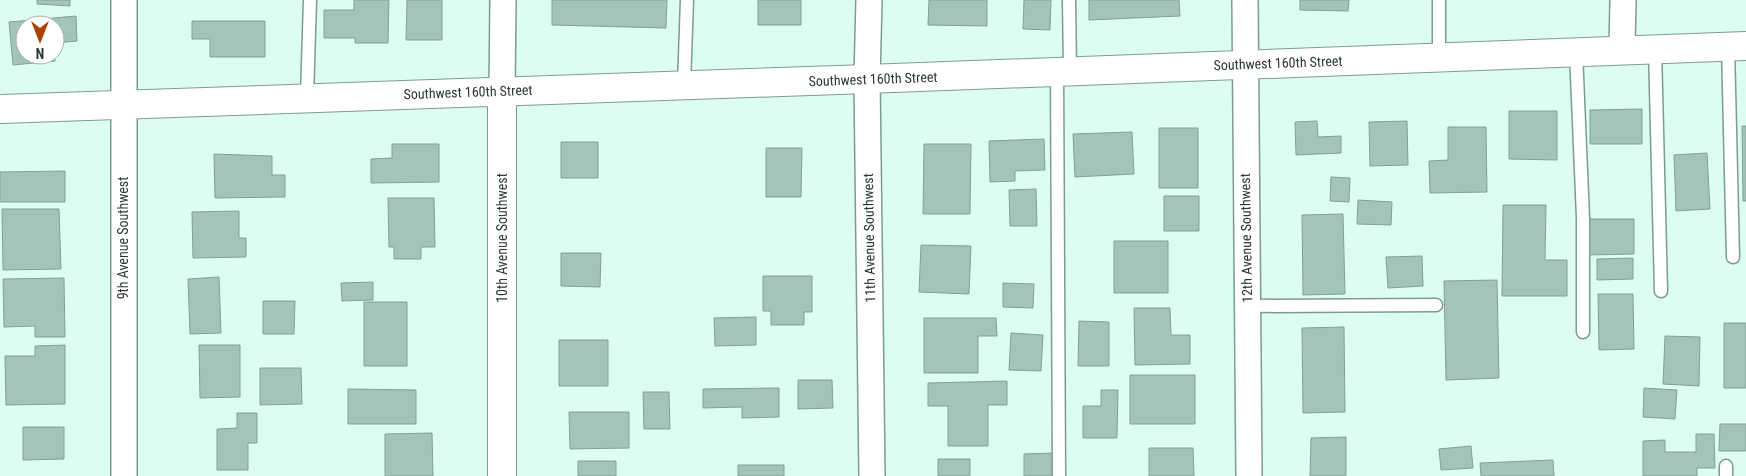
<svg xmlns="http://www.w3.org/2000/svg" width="1746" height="476" font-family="'Roboto Condensed',sans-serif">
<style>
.building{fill:#a4c4b8;stroke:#82a195}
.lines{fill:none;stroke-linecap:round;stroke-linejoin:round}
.lane-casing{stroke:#7d9c90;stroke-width:15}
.street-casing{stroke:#7d9c90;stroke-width:28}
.secondary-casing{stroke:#7d9c90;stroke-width:30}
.lane{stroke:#fff;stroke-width:12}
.street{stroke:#fff;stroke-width:25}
.secondary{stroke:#fff;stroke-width:28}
.labels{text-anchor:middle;stroke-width:5;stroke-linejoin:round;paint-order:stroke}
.street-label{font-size:14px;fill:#2c3833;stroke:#fff}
</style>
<rect width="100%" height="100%" fill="#dcfdf0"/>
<path class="building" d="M37,0H70V6L37,4Z
M354,0H389L388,43H355V38H324V10H354Z
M407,0H442V40H406Z
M552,0H667L666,28L552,25Z
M758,0H801V25H758Z
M929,0H987V26L928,25Z
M1024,0H1051L1050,30L1023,29Z
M1089,0H1179L1180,16L1089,20Z
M1300,0H1349L1348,11L1300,10Z
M76,16L77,41L55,43V25H25V55H55V61L13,65L9,22Z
M192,21H265V57H210V39H192Z
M1642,109V144H1590V110Z
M1509,111H1557V160L1509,159Z
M1317,121L1318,137L1341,136V153L1296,155L1295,122Z
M1407,121L1408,165L1370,166L1369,122Z
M1742,126H1746V201H1743Z
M1448,127H1486L1487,192L1430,193L1429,161L1448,160Z
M1159,128H1198V188H1159Z
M1132,132L1134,174L1075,177L1073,134Z
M1044,139L1045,170L1015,171V181L990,182L989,141Z
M561,142H598V178H561Z
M392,144H439V182L371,183V159L392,158Z
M924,144H971L970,214H923Z
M766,148H802L801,197H766Z
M1707,153L1710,209L1676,211L1674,155Z
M214,154L272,156V175H285V197L215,198Z
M65,171V202H0V172Z
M1331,177L1350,178L1349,202L1330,201Z
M1036,189L1037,226H1010L1009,190Z
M1164,196H1199V231H1164Z
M388,198H434L435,247H421V259H394V247H389Z
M1358,200L1392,202L1391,225L1357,224Z
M1503,205H1546L1545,260H1567V296H1502Z
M2,209H59L61,269L3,270Z
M239,211V238H246V257L193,258L192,212Z
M1343,214L1345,294L1303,295L1302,215Z
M1587,219H1634V254L1588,255Z
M1114,241H1168V293H1114Z
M921,245L971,246L969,294L919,292Z
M561,253H601L600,287L561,286Z
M1422,256L1423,286L1388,288L1386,257Z
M1633,258V279L1597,280V259Z
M763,276H812V312H804V325H771V311H763Z
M219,277L221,333L190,334L188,279Z
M64,278L65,337H35V326L4,327L3,279Z
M1497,280L1499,378L1446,380L1444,281Z
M373,282V300L342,301L341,283Z
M1003,283L1034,284L1033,308L1003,307Z
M1598,294H1633L1634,349L1599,350Z
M263,301H295L294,334H263Z
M364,302H407V366H364Z
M1134,308H1170L1171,335H1190V364L1135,365Z
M756,317V345L715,346L714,318Z
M924,318H996L997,336H978V373H924Z
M1079,321L1109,322V366H1078Z
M1724,323H1746V388H1724Z
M1344,327L1345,412L1303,413L1302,328Z
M1011,333L1043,335L1041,371L1009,370Z
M1665,336L1700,337L1699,386L1663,384Z
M559,340H608V386H559Z
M65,345V404L6,405L5,356H35V346Z
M199,345H240V397L200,398Z
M260,368H301L302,404L260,405Z
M1130,375H1195V424H1130Z
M798,380H832L833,408L798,409Z
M1007,381V405H988V446H948V406H928V383Z
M779,388V417L742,418V407L703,408V389Z
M1644,388L1677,390L1675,419L1643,417Z
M348,389L416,390V424H348Z
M1101,390H1118L1117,438H1083V406H1101Z
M643,392H669L670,429H644Z
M569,412H629V448L570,449Z
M237,413H257V443H248V470H217V429L237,428Z
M1720,424H1746V451H1719Z
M23,427H64V459L23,460Z
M432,433L433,476H385V434Z
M1696,434H1714L1715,468H1697V476H1643V441L1665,440V452H1696Z
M1346,437V476H1310L1311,438Z
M1471,446L1473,468L1441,470L1439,449Z
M1149,448H1193L1194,476H1149Z
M1053,453V476H1024V454Z
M938,459H970V476H938Z
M1553,460L1554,476H1481L1480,463Z
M578,461H616V476H578Z
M738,465H784V476H738Z"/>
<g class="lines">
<g class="lane-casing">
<path id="lane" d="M1069,0L1070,71
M1439,0V57
M1728,46L1733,257
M1655,49L1661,291
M1576,52L1583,218V332
M1057,71L1059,476
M684,85L687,0
M307,97L310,0
M1247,306L1436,305
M1726,476V466"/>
</g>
<g class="street-casing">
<path id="street" d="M869,0L867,79L872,476
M1245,0L1249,476
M1622,50L1623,0
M502,91L503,0
M124,476V0"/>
</g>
<g class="secondary-casing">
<path id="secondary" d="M502,91V476
M0,109L867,79L1746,46"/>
</g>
<use href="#lane" class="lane"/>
<use href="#street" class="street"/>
<use href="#secondary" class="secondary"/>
</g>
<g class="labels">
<g class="street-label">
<text transform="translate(1278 63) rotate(-2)" y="5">Southwest 160th Street</text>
<text transform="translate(873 79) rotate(-2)" y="5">Southwest 160th Street</text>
<text transform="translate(468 92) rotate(-2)" y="5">Southwest 160th Street</text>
<text transform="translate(123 238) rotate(-90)" y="5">9th Avenue Southwest</text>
<text transform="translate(502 238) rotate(-90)" y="5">10th Avenue Southwest</text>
<text transform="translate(869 238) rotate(-91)" y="5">11th Avenue Southwest</text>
<text transform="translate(1246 238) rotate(-91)" y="5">12th Avenue Southwest</text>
</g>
</g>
<g transform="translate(40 40) rotate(180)"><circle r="24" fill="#ffffff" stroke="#abafad"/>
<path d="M0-4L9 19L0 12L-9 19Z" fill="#a74501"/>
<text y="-8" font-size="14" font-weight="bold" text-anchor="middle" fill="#2c3833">N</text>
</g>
</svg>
